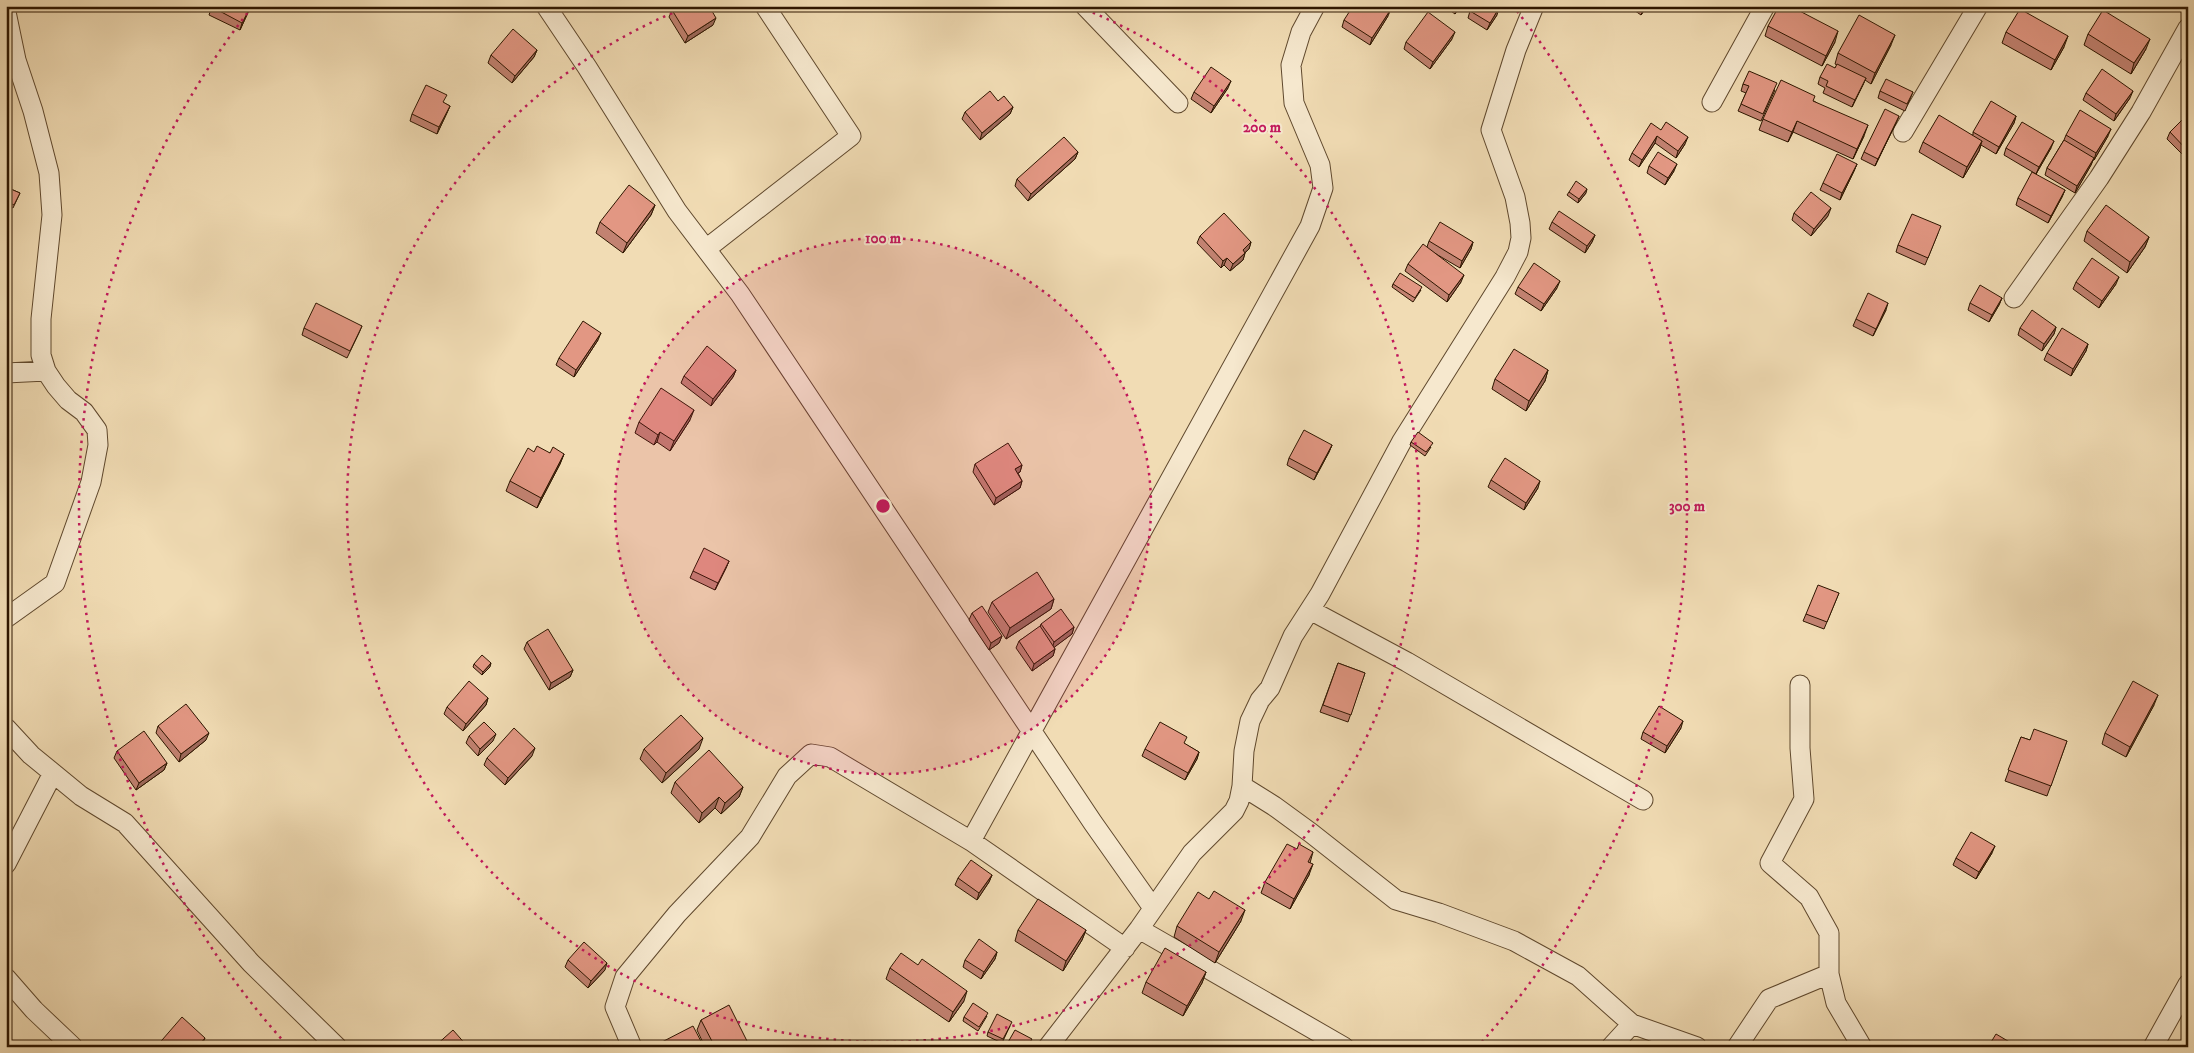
<svg xmlns="http://www.w3.org/2000/svg" width="2194" height="1053" font-family="'IM FELL DW Pica',serif">
<style>
.lines{fill:none;stroke-linecap:round;stroke-linejoin:round}
.minor-casing{stroke:#5f482d;stroke-width:21}
.minor{stroke:#f6e8ce;stroke-width:19}
.wall{fill:#c28271;stroke:#2e1600}
.shaded-wall{fill:#9e6a5c;stroke:#2e1600}
.building{fill:#e29783;stroke:#2e1600}
.ring{fill:none;stroke:#c2185b;stroke-width:2.5;stroke-dasharray:2.5 5}
.centre{fill:#c2185b;stroke:#f6e8ce;stroke-width:2.5}
.ring-label{font-size:15px;text-anchor:middle;font-weight:bold;fill:#c2185b;stroke:#f6e8ce;stroke-width:4;stroke-linejoin:round;paint-order:stroke}
</style>
<rect width="100%" height="100%" fill="#f1dcb4"/>
<filter id="stains"><feTurbulence type="fractalNoise" baseFrequency=".004" numOctaves="4"/><feColorMatrix values="0 0 0 0 .2 0 0 0 0 .09 0 0 0 0 .02 0 0 0 .5 -.17"/></filter>
<radialGradient id="worn" r=".72"><stop offset=".6" stop-color="#630" stop-opacity="0"/><stop offset="1" stop-color="#630" stop-opacity=".3"/></radialGradient>
<g class="lines">
<g class="minor-casing">
<path id="minor" d="M546,6L587,67L677,211L740,294L1093,823L1153,908
M1085,6L1178,103
M6,12L16,60L33,111L49,173L52,215L41,319V355L46,371L56,386L68,400L84,412L97,430L98,445L91,482L55,583L6,618
M1712,102L1765,6
M1903,132L1978,6
M706,249L851,136L765,6
M2014,298L2099,178L2141,112L2188,28
M6,373L46,371
M1310,610L1407,662L1643,800
M6,728L31,755L81,796L125,823L251,963L337,1047
M1242,786L1274,806L1311,833L1396,900L1439,913L1514,941L1578,976L1632,1024L1611,1047
M971,841L1310,226L1323,188L1320,165L1294,103L1291,65L1301,32L1315,6
M6,864L53,773
M1139,929L1344,1047
M1829,974L1836,1003L1862,1047
M6,978L34,1010L73,1047
M1632,1024L1697,1047
M632,1047L615,1007L625,977L677,914L750,837L787,776L811,754L830,757L971,841L1125,948
M1048,1047L1139,929L1192,853L1234,811L1239,801L1242,786L1244,751L1250,721L1260,700L1270,688L1293,636L1320,594L1402,441L1505,277L1518,252L1521,238L1520,223L1515,197L1491,130L1516,50L1534,6
M1737,1047L1769,999L1829,974V933L1809,897L1770,863L1804,799L1800,748V685
M2153,1047L2188,984"/>
</g>
<use href="#minor" class="minor"/>
</g>
<path class="wall" d="M212,6H251L240,30L209,15Z
M1444,6H1460L1455,14Z
M1628,6H1647L1641,15Z
M672,10L713,25L685,43L669,17Z
M1470,11L1497,15L1487,30L1468,18Z
M1388,16L1370,45L1342,27L1344,20Z
M1768,26L1835,42L1822,66L1765,36Z
M2006,32L2064,47L2051,70L2002,43Z
M2088,34L2146,49L2131,74L2084,45Z
M1452,39L1430,69L1404,49L1406,42Z
M1891,45L1871,84L1865,80L1852,107L1823,93L1825,88L1818,84L1820,77L1835,68L1837,65L1835,64L1838,53Z
M537,50L534,57L512,83L488,63L491,55Z
M1743,84L1775,90L1761,121L1738,111L1746,93L1741,91Z
M1228,88L1211,113L1191,99L1194,92Z
M1880,91L1913,92L1905,111L1878,98Z
M2086,93L2130,98L2114,121L2083,100Z
M998,101L1013,107L1010,114L980,140L962,119L965,112Z
M1814,101L1864,136L1853,159L1793,132L1788,142L1759,130L1763,119Z
M444,103L450,106L437,134L410,121L412,114Z
M2016,116L2014,123L1996,154L1981,145L1979,151L1963,178L1919,152L1923,142L1973,135V132Z
M2188,116V160L2167,139L2170,132Z
M1896,123L1875,166L1861,159L1864,152Z
M1661,130L1685,144L1676,158L1655,143L1639,167L1629,160L1632,153Z
M2066,135L2108,136L2094,160H2093L2091,165L2075,193L2045,175L2047,168L2064,140Z
M2006,148H2051L2036,174L2004,155Z
M1078,152L1075,159L1028,201L1015,186L1017,179Z
M1857,164L1854,171L1840,200L1820,190L1823,183Z
M1649,166L1674,171L1665,185L1647,173Z
M6,187L20,193L13,208L6,205Z
M2065,190L2062,197L2048,223L2016,205L2018,198Z
M1569,192L1586,193L1578,203L1567,195Z
M655,205L651,215L623,253L596,233L600,222Z
M1794,213L1828,216L1811,236L1792,220Z
M1552,222L1595,235L1592,242L1585,253L1549,229Z
M2087,231L2149,237L2145,247L2127,273L2084,241Z
M1938,233L1925,265L1896,252L1898,245Z
M1200,236L1251,242L1249,249L1245,253L1243,260L1230,271L1224,265L1221,268L1197,243Z
M1429,241L1473,242L1471,249L1460,268L1436,254L1461,282L1447,302L1405,271L1408,264L1427,247Z
M2076,282L2116,284L2099,308L2073,289Z
M1393,284L1421,290L1413,302L1392,287Z
M1518,287L1557,288L1541,311L1515,294Z
M2002,298L1999,305L1989,322L1968,310L1970,303Z
M1886,310L1873,336L1853,326L1856,319Z
M362,326L359,333L347,358L302,335L304,328Z
M2056,327L2054,334L2042,351L2018,335L2020,328Z
M598,340L574,377L556,365L559,358Z
M2088,344L2086,351L2071,376L2044,360L2047,353Z
M736,370L733,377L711,406L681,383L684,376Z
M1548,370L1545,381L1526,411L1492,389L1495,379Z
M690,420L670,451L657,442L654,445L635,433L639,422Z
M1411,442L1431,447L1425,456L1410,445Z
M1332,445L1329,452L1314,480L1287,465L1289,458Z
M534,452L564,454L560,464L537,508L506,491L510,481Z
M975,464L1022,465L1020,472L1018,473L1022,481L1020,488L994,505L973,472Z
M1491,480L1538,488L1524,510L1488,487Z
M729,561L726,568L715,590L690,578L693,571Z
M1839,593L1824,629L1803,621L1806,614Z
M1054,599L1051,609L1006,639L988,612L992,602Z
M972,613L1002,636L999,643L989,650L969,620Z
M1041,624L1074,627L1072,634L1054,647L1055,649L1053,656L1032,671L1016,648L1019,641L1040,627Z
M527,642L573,670L570,677L549,690L524,649Z
M1338,663L1365,673L1348,722L1320,712Z
M474,664L490,667L482,675L473,667Z
M488,698L486,705L463,731L444,714L447,707Z
M2154,705L2126,757L2102,744L2105,733Z
M158,726L206,740L179,762L156,733Z
M1681,728L1665,753L1641,739L1643,732Z
M469,736L493,741L478,756L466,743Z
M2021,737L2030,740L2067,741L2047,796L2005,781Z
M1185,744L1199,752L1197,759L1185,780L1142,756L1145,749Z
M644,749H699L662,783L640,759Z
M117,751L167,763L164,770L136,790L114,758Z
M532,756L505,785L484,765L487,758Z
M675,782L743,787L739,797L721,814L715,808L699,823L671,793Z
M1297,849L1313,852L1310,863L1309,875L1290,909L1261,893L1265,882Z
M1992,853L1976,879L1953,865L1956,858Z
M992,875L989,882L977,900L955,885L958,878Z
M1241,921L1215,963L1174,937L1177,926Z
M1018,930H1086L1082,940L1063,971L1015,941Z
M997,952L995,959L981,979L963,967L965,960Z
M568,960L605,970L588,988L565,967Z
M890,968L964,1001L949,1022L886,979Z
M1206,972L1202,983L1183,1016L1142,993L1146,982Z
M987,1016L978,1031L963,1021L964,1017Z
M701,1020L750,1047H705L697,1030Z
M1010,1026L1002,1043L987,1036L988,1032Z"/>
<path class="shaded-wall" d="M251,6L240,30L242,23Z
M1458,6H1460L1455,14L1457,7Z
M1645,6H1647L1641,15Z
M1499,8L1497,15L1487,30L1490,23Z
M1391,9L1388,16L1370,45L1372,38Z
M716,18L713,25L685,43L688,36Z
M1838,31L1835,42L1822,66L1826,56Z
M1455,32L1452,39L1430,69L1433,62Z
M1895,35L1891,45L1871,84L1875,73Z
M2068,36L2064,47L2051,70L2055,60Z
M2150,39L2146,49L2131,74L2134,63Z
M537,50L534,57L512,83L515,76Z
M1866,78L1863,85L1852,107L1855,100Z
M1231,81L1228,88L1211,113L1214,106Z
M2133,91L2130,98L2114,121L2116,114Z
M450,106L447,113L437,134L439,127Z
M1013,107L1010,114L980,140L982,133Z
M1899,116L1896,123L1875,166L1878,159Z
M2016,116L2014,123L1996,154L1999,147Z
M1797,121L1793,132L1788,142L1792,132Z
M1868,125L1864,136L1853,159L1857,149Z
M2111,129L2108,136L2094,160L2096,153Z
M1657,136L1655,143L1639,167L1642,160Z
M1688,137L1685,144L1676,158L1678,151Z
M1982,141L1979,151L1963,178L1967,167Z
M2054,141L2051,148L2036,174L2039,167Z
M1078,152L1075,159L1028,201L1031,194Z
M2094,158L2091,165L2075,193L2077,186Z
M1677,164L1674,171L1665,185L1668,178Z
M1857,164L1854,171L1840,200L1842,193Z
M1587,189L1586,193L1578,203L1579,199Z
M2065,190L2062,197L2048,223L2051,216Z
M655,205L651,215L623,253L627,243Z
M1831,208L1828,216L1811,236L1814,229Z
M1595,235L1592,242L1585,253L1587,246Z
M2149,237L2145,247L2127,273L2130,262Z
M1251,242L1249,249L1240,257L1243,250Z
M1473,242L1471,249L1460,268L1462,261Z
M1245,253L1243,260L1230,271L1233,264Z
M1227,258L1224,265L1221,268L1223,261Z
M1464,275L1461,282L1447,302L1449,295Z
M2119,277L2116,284L2099,308L2102,301Z
M1560,281L1557,288L1541,311L1544,304Z
M2002,298L1999,305L1989,322L1992,315Z
M1888,303L1886,310L1873,336L1876,329Z
M2056,327L2054,334L2042,351L2044,344Z
M601,333L598,340L574,377L576,370Z
M2088,344L2086,351L2071,376L2073,369Z
M736,370L733,377L711,406L713,399Z
M1548,370L1545,381L1526,411L1529,401Z
M694,410L690,420L670,451L674,441Z
M660,432L657,442L654,445L658,435Z
M1332,445L1329,452L1314,480L1317,473Z
M564,454L560,464L537,508L541,498Z
M1022,465L1020,472L1013,476L1015,469Z
M1022,481L1020,488L994,505L996,498Z
M1540,481L1538,488L1524,510L1526,503Z
M729,561L726,568L715,590L718,583Z
M1054,599L1051,609L1006,639L1010,628Z
M1074,627L1072,634L1052,649L1054,642Z
M1002,636L999,643L989,650L991,643Z
M1055,649L1053,656L1032,671L1034,664Z
M491,663L490,667L482,675L483,672Z
M573,670L570,677L549,690L551,683Z
M2158,695L2154,705L2126,757L2130,747Z
M488,698L486,705L463,731L466,724Z
M1683,721L1681,728L1665,753L1667,746Z
M209,733L206,740L179,762L181,754Z
M496,734L493,741L478,756L480,749Z
M703,738L699,749L662,783L666,773Z
M535,748L532,756L505,785L508,778Z
M1199,752L1197,759L1185,780L1188,773Z
M167,763L164,770L136,790L139,783Z
M743,787L739,797L721,814L725,803Z
M719,797L715,808L699,823L702,813Z
M1995,846L1992,853L1976,879L1979,872Z
M1313,864L1309,875L1290,909L1294,899Z
M992,875L989,882L977,900L979,893Z
M1245,910L1241,921L1215,963L1219,952Z
M1086,930L1082,940L1063,971L1066,961Z
M997,952L995,959L981,979L984,972Z
M607,963L605,970L588,988L591,981Z
M1206,972L1202,983L1183,1016L1187,1006Z
M967,991L964,1001L949,1022L953,1012Z
M205,1038L201,1047H197Z"/>
<path class="building" d="M212,6H251L242,23L212,7Z
M678,6H709L716,18L688,36L672,10Z
M1353,6H1386L1391,9L1372,38L1344,20Z
M1473,6H1497L1499,8L1490,23L1470,11Z
M1779,6H1790L1838,31L1826,56L1768,26Z
M2020,9L2068,36L2055,60L2006,32Z
M2103,10L2150,39L2134,63L2088,34Z
M1428,12L1455,32L1433,62L1406,42Z
M1859,15L1895,35L1875,73L1838,53Z
M513,29L537,50L515,76L491,55Z
M1827,64L1835,68L1837,64L1866,78L1855,100L1826,86L1828,81L1820,77Z
M1211,67L1231,81L1214,106L1194,92Z
M2102,69L2133,91L2116,114L2086,93Z
M1749,71L1777,83L1763,114L1741,104L1749,86L1743,84Z
M1886,79L1913,92L1907,104L1880,91Z
M1781,80L1815,96L1813,101L1868,125L1857,149L1797,121L1792,132L1763,119Z
M426,85L447,95L443,102L450,106L439,127L412,114Z
M990,91L998,101L1004,96L1013,107L982,133L965,112Z
M1991,101L2016,116L1999,147L1973,132Z
M1885,109L1899,116L1878,159L1864,152Z
M2080,110L2111,129L2096,153L2066,135Z
M1939,115L1982,141L1967,167L1923,142Z
M2187,115L2188,116V151L2170,132Z
M1666,122L1688,137L1678,151L1657,136L1642,160L1632,153L1651,123L1661,130Z
M2022,122L2054,141L2039,167L2006,148Z
M1064,137L1078,152L1031,194L1017,179Z
M2064,140L2094,158L2077,186L2047,168Z
M1658,152L1677,164L1668,178L1649,166Z
M1837,154L1857,164L1842,193L1823,183Z
M2032,172L2065,190L2051,216L2018,198Z
M1576,181L1587,189L1579,199L1569,192Z
M629,185L655,205L627,243L600,222Z
M6,187L20,193L14,205L6,201Z
M1811,192L1831,208L1814,229L1794,213Z
M2106,205L2149,237L2130,262L2087,231Z
M6,207L10,209L6,219Z
M1559,211L1595,235L1587,246L1552,222Z
M1224,213L1251,242L1243,250L1245,253L1233,264L1227,258L1223,261L1200,236Z
M1912,214L1941,226L1928,258L1898,245Z
M1440,222L1473,242L1462,261L1429,241Z
M1423,244L1464,275L1449,295L1408,264Z
M2092,258L2119,277L2102,301L2076,282Z
M1534,263L1560,281L1544,304L1518,287Z
M1400,273L1422,287L1415,298L1393,284Z
M1980,285L2002,298L1992,315L1970,303Z
M1868,293L1888,303L1876,329L1856,319Z
M316,303L362,326L350,351L304,328Z
M2032,310L2056,327L2044,344L2020,328Z
M583,321L601,333L576,370L559,358Z
M2062,328L2088,344L2073,369L2047,353Z
M707,346L736,370L713,399L684,376Z
M1514,349L1548,370L1529,401L1495,379Z
M661,388L694,410L674,441L660,432L658,435L639,422Z
M1304,430L1332,445L1317,473L1289,458Z
M1418,432L1433,443L1426,452L1411,442Z
M1008,443L1022,465L1015,469L1022,481L996,498L975,464Z
M537,446L550,453L553,447L564,454L541,498L510,481L528,448L534,452Z
M1505,458L1540,481L1526,503L1491,480Z
M704,548L729,561L718,583L693,571Z
M1037,572L1054,599L1010,628L992,602Z
M1818,585L1839,593L1827,622L1806,614Z
M982,606L1002,636L991,643L972,613Z
M1061,609L1074,627L1054,642L1041,624Z
M1040,626L1055,649L1034,664L1019,641Z
M548,629L573,670L551,683L527,642Z
M482,655L491,663L483,672L474,664Z
M1338,663L1365,673L1351,715L1323,705Z
M469,681L488,698L466,724L447,707Z
M2133,681L2158,695L2130,747L2105,733Z
M186,704L209,733L181,754L158,726Z
M1659,706L1683,721L1667,746L1643,732Z
M681,715L703,738L666,773L644,749Z
M484,722L496,734L480,749L469,736Z
M1160,722L1187,737L1184,743L1199,752L1188,773L1145,749Z
M514,728L535,748L508,778L487,758Z
M2034,729L2067,741L2051,786L2008,770L2021,737L2030,740Z
M144,731L167,763L139,783L117,751Z
M709,750L743,787L725,803L719,797L702,813L675,782Z
M1971,832L1995,846L1979,872L1956,858Z
M1287,844L1297,849L1299,844L1313,852L1308,862L1313,864L1294,899L1265,882Z
M971,860L992,875L979,893L958,878Z
M1214,891L1245,910L1219,952L1177,926L1198,892L1209,899Z
M1038,899L1086,930L1066,961L1018,930Z
M979,939L997,952L984,972L965,960Z
M584,942L607,963L591,981L568,960Z
M1165,948L1206,972L1187,1006L1146,982Z
M901,953L918,965L922,959L967,991L953,1012L890,968Z
M973,1003L988,1013L979,1027L964,1017Z
M729,1005L750,1047H715L701,1020Z
M997,1014L1012,1022L1003,1039L988,1032Z
M182,1017L205,1038L197,1047H156Z
M693,1026L704,1047H661L660,1043Z
M453,1030L468,1047H434Z
M1015,1030L1032,1039L1027,1047H1011L1007,1044Z
M1996,1034L2018,1047H1988Z"/>
<circle cx="883" cy="506" r="268" fill="#c2185b" fill-opacity=".12"/>
<g class="ring">
<circle cx="883" cy="506" r="268"/>
<path d="M1079 7A536 536 0 1 1 687 7"/>
<path d="M286 1044A804 804 0 0 1 249 11M1517 11A804 804 0 0 1 1480 1044"/>
</g>
<circle cx="883" cy="506" r="8" class="centre"/>
<g class="ring-label">
<text x="1262" y="132">200 m</text>
<text x="883" y="243">100 m</text>
<text x="1687" y="511">300 m</text>
</g>
<rect width="2194" height="1053" fill="none" stroke="#f1dcb4" stroke-width="25"/>
<rect x="8" y="8" width="2179" height="1038" fill="none" stroke="#2e1600" stroke-width="2.5"/>
<rect x="12" y="12" width="2169" height="1028" fill="none" stroke="#2e1600"/>
<rect width="100%" height="100%" filter="url(#stains)"/>
<rect width="100%" height="100%" fill="url(#worn)"/>
</svg>
